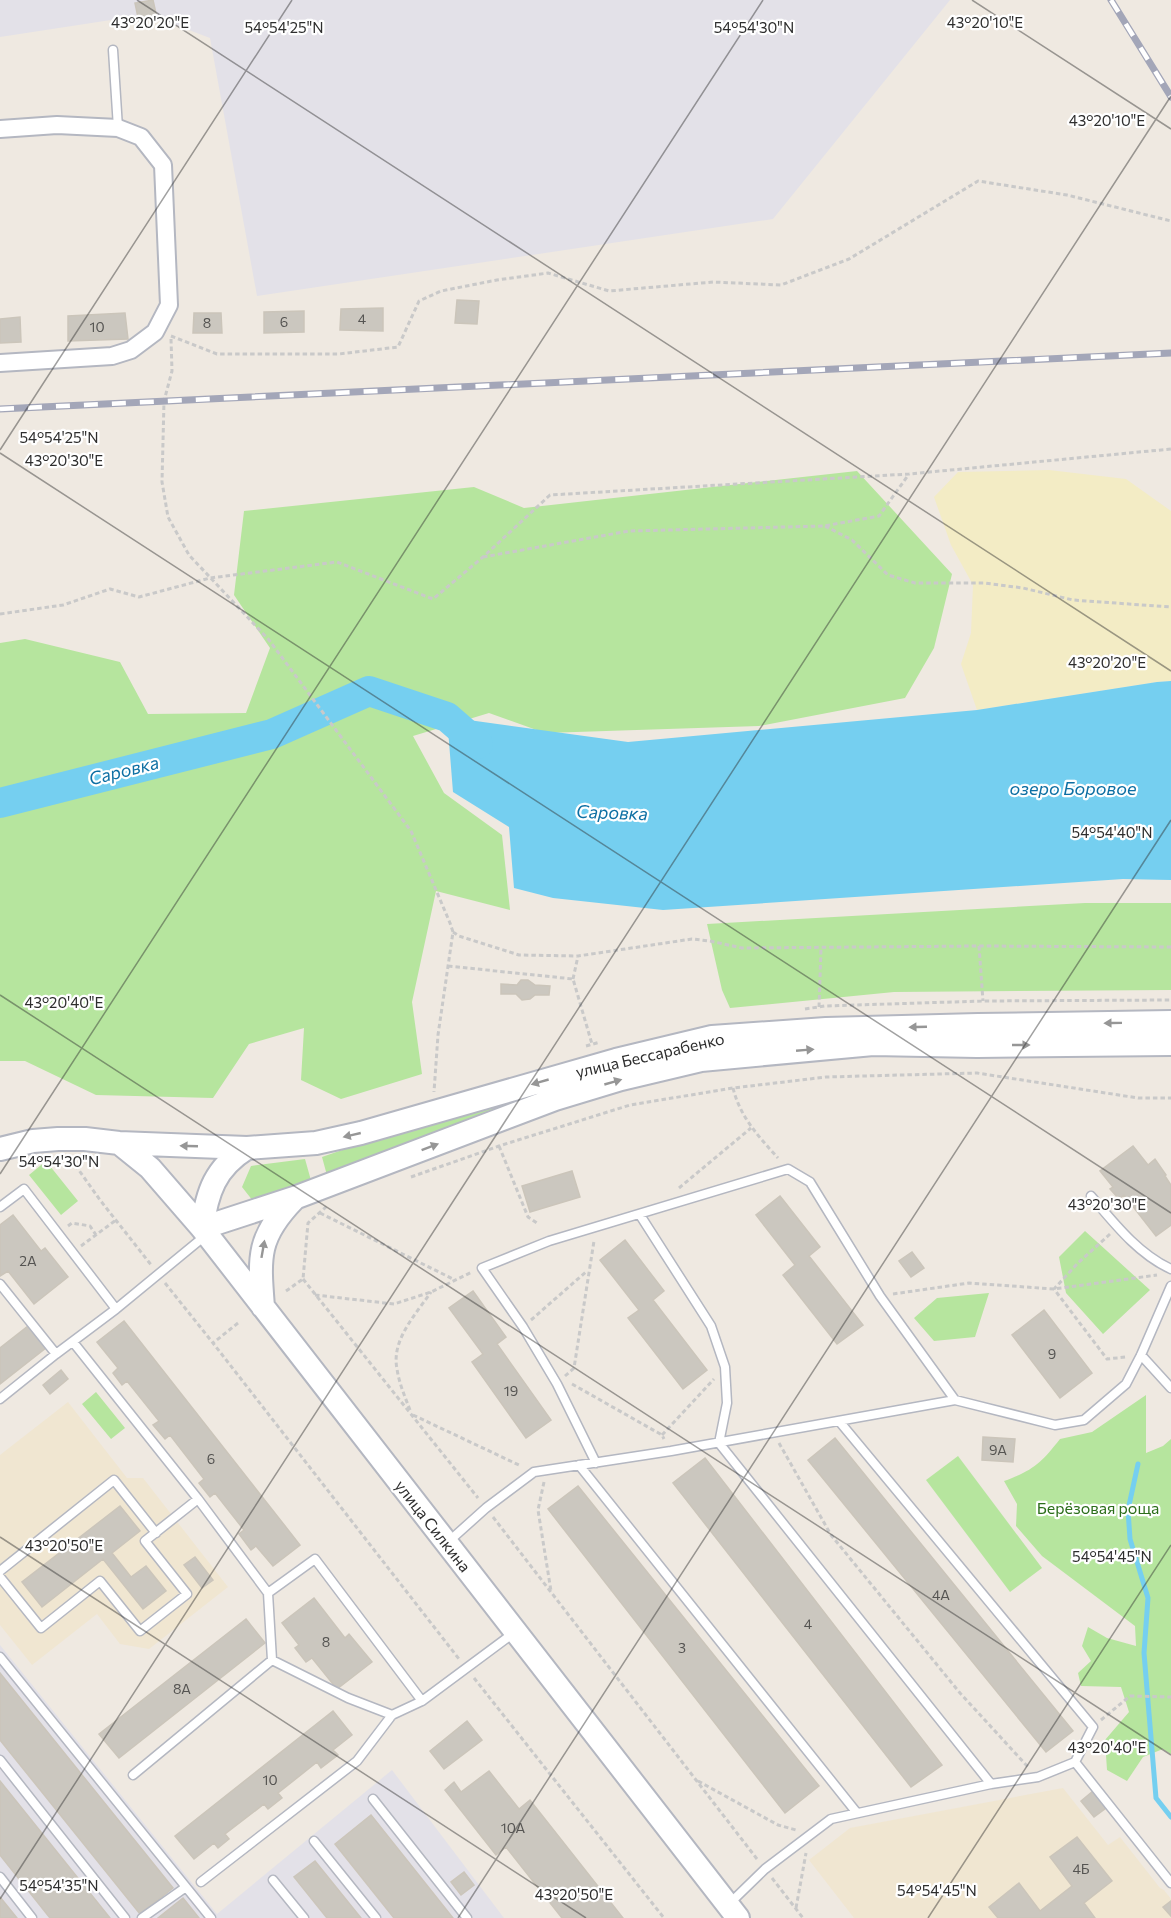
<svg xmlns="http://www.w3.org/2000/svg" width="1171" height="1918" font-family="Commissioner,sans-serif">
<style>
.industrial{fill:#e3e1e8}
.education{fill:#f0e6d1}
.green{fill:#b6e59e}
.sand{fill:#f3ecc5}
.water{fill:#75cff0}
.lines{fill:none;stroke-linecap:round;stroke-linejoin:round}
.stream{stroke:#75cff0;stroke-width:5}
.river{stroke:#75cff0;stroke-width:30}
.building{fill:#cbc7bf;stroke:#cbc5ba;stroke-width:1.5}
.lane-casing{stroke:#b4b7c1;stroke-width:11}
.street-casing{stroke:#b4b7c1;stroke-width:20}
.secondary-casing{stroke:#b4b7c1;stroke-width:26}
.path{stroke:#c9c9c9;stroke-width:3;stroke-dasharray:4.5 3;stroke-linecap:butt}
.lane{stroke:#fff;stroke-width:8}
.street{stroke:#fff;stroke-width:16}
.secondary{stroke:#fff;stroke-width:22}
.rail-casing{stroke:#a3a6b8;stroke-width:7}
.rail{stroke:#fff;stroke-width:4.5;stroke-dasharray:14;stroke-linecap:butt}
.oneway{fill:#969696}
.ticks{fill:none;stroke:#2e2e2e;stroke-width:1.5;stroke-opacity:0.45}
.labels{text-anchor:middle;stroke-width:4.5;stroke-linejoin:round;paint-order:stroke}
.number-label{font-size:14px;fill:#555452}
.street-label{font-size:16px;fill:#2e2e2e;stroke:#fff}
.park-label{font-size:16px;fill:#2c6e1b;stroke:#fff}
.water-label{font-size:18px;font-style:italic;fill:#0d6fa3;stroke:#fff}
.ticks-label{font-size:15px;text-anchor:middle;fill:#2e2e2e;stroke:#fff;stroke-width:4.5;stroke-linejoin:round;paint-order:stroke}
</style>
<rect width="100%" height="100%" fill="#efe9e1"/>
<path class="industrial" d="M0,0H950L773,219L257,296L210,38L157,18L139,22L137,16L0,37Z
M0,1645L217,1914L392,1770L504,1918H0Z"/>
<path class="education" d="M68,1402L127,1478H143L228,1587L149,1649L120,1644L97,1614L32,1665L0,1625V1455Z
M1063,1788L1108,1845L1120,1837L1160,1888L1164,1890L1171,1899V1918H854L809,1860L850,1828Z"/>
<path class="green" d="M857,471L952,574L934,648L905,698L759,726L545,733L489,713L413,736L444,793L502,835L510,910L436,891L412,1002L422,1074L341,1099L301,1080L304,1028L249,1044L213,1098L96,1095L25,1061H0V643L25,639L120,662L148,714L246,713L270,648L234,595L244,511L474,487L524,508Z
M1085,903H1171V990L894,992L730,1008L722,990L707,924Z
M611,1067L328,1179L322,1157L394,1132Z
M305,1159L312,1184L253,1201L242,1187L251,1166Z
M46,1161L78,1201L61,1215L29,1175Z
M1085,1231L1150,1290L1103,1334L1066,1293L1059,1257Z
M989,1293L975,1337L934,1341L914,1318L937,1298Z
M96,1392L125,1428L111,1439L82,1404Z
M1146,1395V1453L1163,1446L1171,1439V1754L1163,1749L1143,1757L1127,1781L1107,1770L1105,1740L1129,1712L1121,1687L1081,1686L1078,1673L1091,1661L1082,1646L1088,1627L1107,1638L1136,1646L1135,1626L1042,1556L1016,1526L1017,1504L1004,1481C1034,1470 1041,1463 1060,1439L1092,1432Z
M958,1456L1042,1568L1010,1592L926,1480Z"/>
<path class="sand" d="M1049,470L1126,479L1171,511V681L1157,682L977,710L961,664L971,633L973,585L951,545L934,497L958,472Z"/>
<path class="water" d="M1171,681V880L1123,879L663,910L553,898L514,888L509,827L453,792L447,717L628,742L977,710L1157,682Z"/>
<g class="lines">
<path class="stream" d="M1138,1464L1128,1510L1130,1539L1148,1598L1144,1653L1156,1798L1171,1817"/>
<path class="river" d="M0,803L272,734L369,691L447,717L478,744"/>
</g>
<path class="building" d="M153,0L157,18L139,22L135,3Z
M457,300L479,301L477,324L455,323Z
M383,308V331L340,330L341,309Z
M304,311V332L264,333V312Z
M125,313L128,339L68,341V316Z
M194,313H221L222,333H193Z
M20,317L21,342L0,343V319Z
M521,980H528L535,985L550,986L549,995H535L530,999L522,1000L516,994H501V984L517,985Z
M1133,1146L1148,1165L1155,1159L1166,1175L1165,1176L1171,1185V1225L1156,1236L1124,1195L1119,1199L1110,1189L1113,1187L1100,1171Z
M572,1171L580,1197L530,1212L522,1186Z
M780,1196L820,1247L809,1256L863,1325L837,1344L783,1275L795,1265L756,1215Z
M13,1215L41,1251L45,1248L68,1277L34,1304L8,1271L0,1276V1225Z
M625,1240L664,1291L653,1300L707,1370L683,1389L628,1318L639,1310L600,1260Z
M912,1252L924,1268L911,1277L899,1261Z
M473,1291L506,1337L497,1344L551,1420L526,1438L472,1362L483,1354L449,1308Z
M1044,1310L1092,1373L1060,1398L1012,1335Z
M124,1321L300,1545L273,1566L256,1546L251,1550L239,1534L244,1530L215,1493L210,1497L199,1483L204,1479L170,1435L165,1439L153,1425L159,1421L127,1381L122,1385L113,1373L118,1368L97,1342Z
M28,1326L46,1348L0,1384V1348Z
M61,1370L68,1379L50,1394L43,1385Z
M983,1437L1015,1439L1013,1462L982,1460Z
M835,1438L1073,1731L1046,1752L808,1460Z
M705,1458L942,1765L911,1787L673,1483Z
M578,1486L819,1786L785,1813L548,1509Z
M120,1506L140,1531L112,1553L131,1577L146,1566L166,1591L143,1609L103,1559L42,1607L22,1582Z
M195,1557L213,1580L202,1588L184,1565Z
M314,1598L345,1638L349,1634L372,1662L337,1689L312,1658L306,1662L295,1648L299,1645L282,1623Z
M246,1619L265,1643L119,1758L99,1734Z
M0,1673L173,1888L140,1914L0,1740Z
M333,1711L352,1735L333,1750L338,1755L321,1768L317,1762L278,1793L282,1798L268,1809L264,1804L225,1834L229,1839L218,1848L214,1843L194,1859L175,1836Z
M467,1721L482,1740L444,1769L430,1751Z
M489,1771L519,1809L530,1800L623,1918H562L506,1847L496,1855L445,1790L454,1782L461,1792Z
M0,1781L110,1918H50L0,1855Z
M1093,1791L1106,1808L1094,1817L1081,1801Z
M371,1815L453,1918H394L335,1844Z
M1077,1837L1112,1881L1084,1903L1095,1918H998L989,1907L1019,1883L1040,1911L1072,1886L1050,1857Z
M315,1861L361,1918H327L294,1877Z
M464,1872L474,1885L461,1895L451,1882Z
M0,1897L17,1918H0Z
M183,1898L199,1918H158Z
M1171,1901V1916L1163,1907Z"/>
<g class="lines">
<g class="lane-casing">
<path id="lane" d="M113,50L118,128
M1091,1196C1114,1223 1138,1254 1171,1269
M0,1207L24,1189L116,1309L56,1354L0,1284
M640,1215L711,1326L725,1367L727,1403L719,1443L991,1784
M116,1309L206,1235
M73,1342L198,1499L268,1593L272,1660
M1141,1355L1171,1388
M0,1399L56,1354
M596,1463L557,1384L523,1327L482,1268L549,1241L788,1169L810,1182L880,1296L955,1400
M579,1465L857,1813
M447,1543L486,1508L534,1472L671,1451L955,1400L1055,1425L1084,1420L1126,1384L1141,1355L1171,1286
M0,1571L114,1480L156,1533
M0,1577L41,1628L100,1581L140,1631L187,1594L145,1541L198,1499
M268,1593L315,1559L422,1701
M0,1657L211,1918
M0,1760L125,1918
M1075,1762L1171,1883
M133,1775L272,1660L348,1698L392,1715
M373,1799L467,1918
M314,1841L376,1918
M0,1877L32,1918
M273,1880L304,1918
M201,1882L357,1761L392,1715L422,1701L515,1632
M729,1904L765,1869L831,1819L991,1784L1038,1777L1075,1762L1093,1727L839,1421
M142,1918L186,1887"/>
</g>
<g class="street-casing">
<path id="street" d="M0,129L57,125L118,128L141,137L163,165L169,305L155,332L131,350L112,356L0,363"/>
</g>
<g class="secondary-casing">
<path id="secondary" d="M119,1143L150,1168L202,1228L738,1918
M0,1149L33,1141L58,1139H85L119,1143L247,1148L316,1143L361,1133L616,1060L712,1037L826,1029L978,1025L1171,1022
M202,1228L297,1197L555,1099L621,1079L701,1060L873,1044L977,1046L1171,1044
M202,1228C207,1192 215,1168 247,1148
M263,1307C259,1257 257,1237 294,1199"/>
</g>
<path class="path" d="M171,336L217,354H339L398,347L419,301L441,291L497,280L548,273L609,291L713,282L781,285L849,259L978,181L1067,195L1171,221
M171,339L172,371L164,401L162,482L168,517L189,555L269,640L411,831L450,923L453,932L438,1035L434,1092
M825,526L852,540L888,575L915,583H984L1023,588L1073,600L1171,607
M483,557L629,531L824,526L879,516L909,474
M0,614L63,605L110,589L139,597L210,578L337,562L433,599L483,557L550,495L909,474L1171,449
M453,932L459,936L519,955L578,956L692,939L710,941L742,948L979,946L1171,947
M979,946L983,1001
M448,966L573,979L592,1044
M573,979L578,956
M819,1007L821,948
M805,1009L825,1006L983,1001L1171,1000
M586,1046L600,1042
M733,1088C740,1117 759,1137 778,1158
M499,1146L528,1217L537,1223
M71,1159L100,1200L152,1266
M411,1177L499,1146L630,1105L733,1088L826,1077L977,1073L1138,1098H1171
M679,1188L751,1128
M320,1213L453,1279
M68,1226L72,1223L90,1226L96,1235
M1110,1234L1078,1263L1054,1289L1107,1359L1126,1357
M81,1246L116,1220
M303,1279L478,1498
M165,1283L213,1343
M286,1291L303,1279L308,1223L326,1207
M893,1294L969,1283L1054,1289L1157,1275
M315,1295L394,1304L431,1292L472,1272
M531,1320L587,1271
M238,1323L213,1343L459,1659
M565,1376L574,1368L594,1241
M572,1384L662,1435L664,1439
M410,1410C405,1397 399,1383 397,1369C391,1340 416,1314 431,1292
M413,1415L521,1466
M662,1435L714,1379
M779,1443L831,1535L960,1693L1028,1767
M544,1482L538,1510L551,1591
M493,1517L757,1859
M474,1678L664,1918
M1101,1720L1130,1696L1171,1697
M698,1781L778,1825L796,1830
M772,1878L803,1918
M796,1908L806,1853"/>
<use href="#lane" class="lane"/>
<use href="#street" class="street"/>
<use href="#secondary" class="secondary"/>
<g class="rail-casing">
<path id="rail" d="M1111,0L1171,97
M0,409L1171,353"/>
</g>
<use href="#rail" class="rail"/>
</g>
<defs><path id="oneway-solid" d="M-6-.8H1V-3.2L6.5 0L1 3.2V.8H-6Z" transform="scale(1.5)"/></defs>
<g class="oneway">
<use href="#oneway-solid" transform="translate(1113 1023) rotate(179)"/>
<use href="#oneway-solid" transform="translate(918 1027) rotate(178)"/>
<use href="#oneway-solid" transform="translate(1021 1045)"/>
<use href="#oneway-solid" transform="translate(805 1050) rotate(-5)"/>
<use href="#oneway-solid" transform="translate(540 1082) rotate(164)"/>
<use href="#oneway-solid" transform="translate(613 1082) rotate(-16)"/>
<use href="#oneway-solid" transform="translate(352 1135) rotate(167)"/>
<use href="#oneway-solid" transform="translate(189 1146) rotate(-178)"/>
<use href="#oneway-solid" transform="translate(430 1147) rotate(-21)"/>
<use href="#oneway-solid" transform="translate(263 1249) rotate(-80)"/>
</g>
<path class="ticks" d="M137,0L1171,671M972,0L1171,129M0,450L292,0M0,453L1171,1213M0,995L1171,1755M0,1174L763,0M0,1537L586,1918M0,1899L1171,96M458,1918L1171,820M928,1918L1171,1545"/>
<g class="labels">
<g class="number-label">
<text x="362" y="324">4</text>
<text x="284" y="327">6</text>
<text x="207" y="328">8</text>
<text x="97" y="332">10</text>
<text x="28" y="1266">2А</text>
<text x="1052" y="1359">9</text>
<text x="511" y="1396">19</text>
<text x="998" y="1455">9А</text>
<text x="211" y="1464">6</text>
<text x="941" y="1600">4А</text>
<text x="808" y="1629">4</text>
<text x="326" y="1647">8</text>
<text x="682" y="1653">3</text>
<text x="182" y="1694">8А</text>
<text x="270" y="1785">10</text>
<text x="513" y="1833">10А</text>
<text x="1081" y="1874">4Б</text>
</g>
<g class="street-label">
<text transform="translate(650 1055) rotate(-13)" y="6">улица Бессарабенко</text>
<text transform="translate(433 1526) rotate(52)" y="6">улица Силкина</text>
</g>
<g class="park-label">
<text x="1098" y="1514">Берёзовая роща</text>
</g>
<g class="water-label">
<text transform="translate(124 771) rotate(-14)" y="6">Саровка</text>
<text x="1073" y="795">озеро Боровое</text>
<text transform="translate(612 813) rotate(2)" y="6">Саровка</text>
</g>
</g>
<g class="ticks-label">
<text x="985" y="28">43°20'10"E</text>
<text x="150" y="28">43°20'20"E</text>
<text x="284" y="33">54°54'25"N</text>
<text x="754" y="33">54°54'30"N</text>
<text x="1107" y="126">43°20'10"E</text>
<text x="59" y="443">54°54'25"N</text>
<text x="64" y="466">43°20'30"E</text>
<text x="1107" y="668">43°20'20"E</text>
<text x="1112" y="838">54°54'40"N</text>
<text x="64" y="1008">43°20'40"E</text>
<text x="59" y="1167">54°54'30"N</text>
<text x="1107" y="1210">43°20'30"E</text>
<text x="64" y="1551">43°20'50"E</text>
<text x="1112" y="1562">54°54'45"N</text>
<text x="1107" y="1753">43°20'40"E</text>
<text x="59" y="1891">54°54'35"N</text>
<text x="937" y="1896">54°54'45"N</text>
<text x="574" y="1900">43°20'50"E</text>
</g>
</svg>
